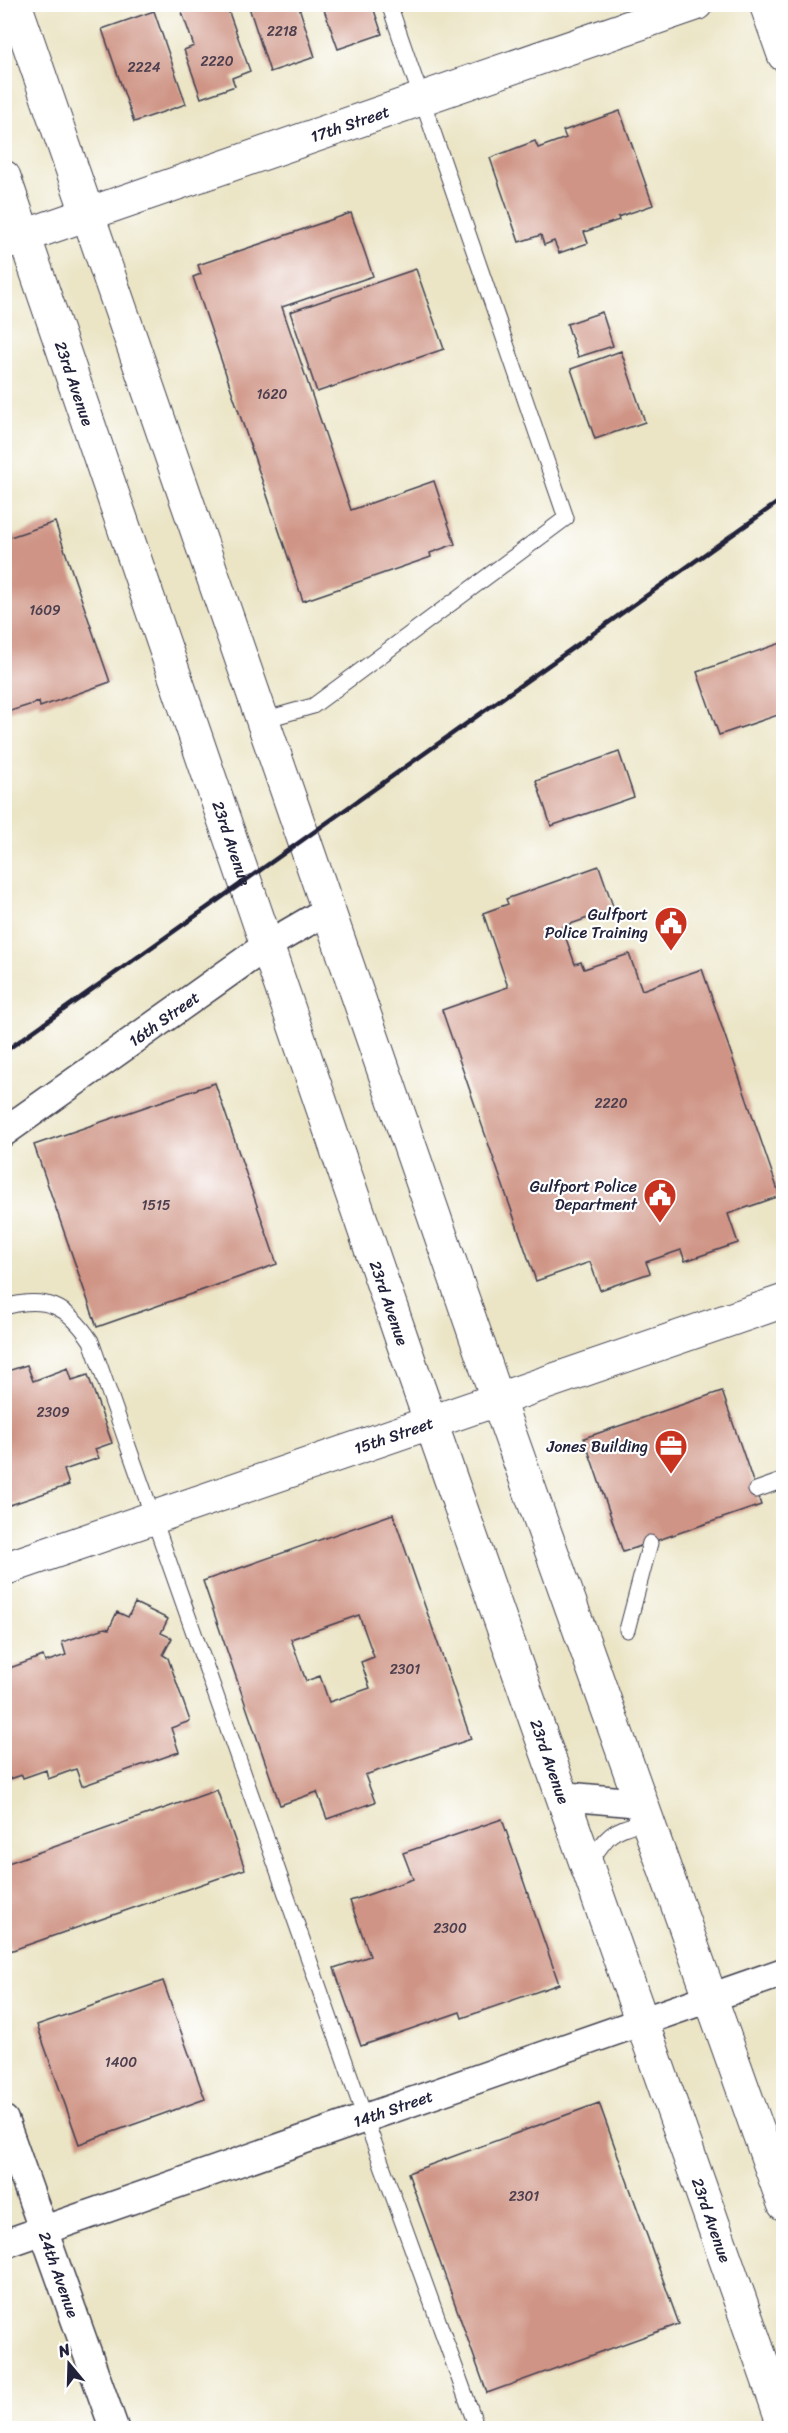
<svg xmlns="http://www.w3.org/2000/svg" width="788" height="2433" font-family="Sriracha,sans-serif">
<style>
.building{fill:#cf9485;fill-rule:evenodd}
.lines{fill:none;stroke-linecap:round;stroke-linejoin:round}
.service-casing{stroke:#403f50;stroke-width:17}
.minor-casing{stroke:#403f50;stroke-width:31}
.tertiary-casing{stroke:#403f50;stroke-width:35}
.service{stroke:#fff;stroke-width:15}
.minor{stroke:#fff;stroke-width:28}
.tertiary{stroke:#fff;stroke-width:33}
.rail{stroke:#22223b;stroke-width:4.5}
.labels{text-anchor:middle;stroke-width:4.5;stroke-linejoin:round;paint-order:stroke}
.number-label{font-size:14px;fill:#4d3e4e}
.street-label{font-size:16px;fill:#22223b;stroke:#fff}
.poi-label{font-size:16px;fill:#22223b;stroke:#fff;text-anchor:end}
</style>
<rect width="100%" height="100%" fill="#fff"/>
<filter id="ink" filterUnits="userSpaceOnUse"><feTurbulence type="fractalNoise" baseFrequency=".0167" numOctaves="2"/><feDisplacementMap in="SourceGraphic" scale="12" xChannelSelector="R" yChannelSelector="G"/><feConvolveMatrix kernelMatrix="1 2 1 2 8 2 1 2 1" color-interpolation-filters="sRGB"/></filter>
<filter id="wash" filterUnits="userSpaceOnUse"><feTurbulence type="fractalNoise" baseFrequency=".008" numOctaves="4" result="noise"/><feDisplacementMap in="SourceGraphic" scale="24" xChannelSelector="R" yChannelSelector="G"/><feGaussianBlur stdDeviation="1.35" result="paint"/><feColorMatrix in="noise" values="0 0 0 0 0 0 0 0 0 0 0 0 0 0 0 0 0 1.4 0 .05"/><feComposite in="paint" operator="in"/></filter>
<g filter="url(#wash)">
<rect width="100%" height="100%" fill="#ebe5c6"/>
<g id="blocks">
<path class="building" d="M179,4H226L250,71L232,78L235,86L201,98L184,50L194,46Z
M248,4H298L315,57L270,72Z
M322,4H372L382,34L338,49Z
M154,11L186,104L134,122L102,29Z
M620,111L653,205L618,217L619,220L584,232L588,243L559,253L554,241L544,245L541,235L519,242L490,158L535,141L538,148L566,138L563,131Z
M351,213L373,276L282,307L351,510L434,481L455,544L430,553L431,557L303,601L193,277L201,274L198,265Z
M416,269L444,349L317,392L290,312Z
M602,312L613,346L578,357L567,324Z
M621,351L645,422L595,439L571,369Z
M55,522L110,682L40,707L39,702L4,713V539Z
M784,642V713L719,735L697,672Z
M619,752L634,797L551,826L536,781Z
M599,866L614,909L562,927L575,964L581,962L584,969L629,954L642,990L702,969L780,1196L728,1214L738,1243L685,1261L681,1250L646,1262L650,1273L600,1290L590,1262L536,1281L442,1010L508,987L483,913L508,904L506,899Z
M215,1083L277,1264L97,1327L34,1145Z
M27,1365L33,1381L68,1368L72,1380L88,1375L112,1443L95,1449L99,1458L64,1470L69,1485L4,1507V1372Z
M722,1391L761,1505L623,1552L584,1438Z
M393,1514L471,1739L365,1775L375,1802L327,1819L317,1792L280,1805L203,1581ZM359,1615L374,1657L361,1662L370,1688L329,1702L320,1676L306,1681L291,1639Z
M135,1603L168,1619L161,1633L172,1638L163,1655L168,1658L190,1721L171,1728L179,1752L82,1786L76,1769L48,1779L46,1770L23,1778L22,1775L4,1781V1670L43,1656L45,1662L66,1655L62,1642L105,1628L109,1629L117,1612L128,1617Z
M217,1790L245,1869L10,1951L5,1937V1864Z
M502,1819L559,1984L462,2018L460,2012L361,2046L334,1968L370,1956L350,1901L413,1879L403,1853Z
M163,1981L205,2099L79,2144L37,2025Z
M599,2103L679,2324L487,2393L408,2173Z"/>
</g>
</g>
<g filter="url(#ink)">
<use href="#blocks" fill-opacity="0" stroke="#403f50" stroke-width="1.5"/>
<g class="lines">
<g class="service-casing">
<path id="service" d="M263,720L313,706L566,518L389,4
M4,1307C46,1295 68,1306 91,1341L365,2118L477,2428
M756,1490L784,1480
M627,1630L650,1543
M588,1865C610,1831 610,1832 647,1820"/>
</g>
<g class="minor-casing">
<g id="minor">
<path id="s1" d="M4,1132L266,946L328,910"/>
<path d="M562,1796L641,1803"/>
<path id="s2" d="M4,2120L114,2428"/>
<path id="s3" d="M4,2244L784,1972"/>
</g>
</g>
<g class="tertiary-casing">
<g id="tertiary">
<path d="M15,4L497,1398L784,2204"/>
<path d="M766,4L784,55"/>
<path id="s4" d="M4,177L413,1372L784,2425"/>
<path id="s5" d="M4,243L696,4"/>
<path id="s6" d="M4,1569L784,1301"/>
</g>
</g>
<use href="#service" class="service"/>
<use href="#minor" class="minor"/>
<use href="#tertiary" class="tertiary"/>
<path class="rail" d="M4,1052L784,498"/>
</g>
</g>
<defs>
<g id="civic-pin" transform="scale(1.725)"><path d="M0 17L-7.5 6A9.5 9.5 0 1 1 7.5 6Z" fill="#c8321e" stroke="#fff"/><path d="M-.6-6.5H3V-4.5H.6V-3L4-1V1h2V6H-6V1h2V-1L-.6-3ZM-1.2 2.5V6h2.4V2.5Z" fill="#fff"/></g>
<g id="office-pin" transform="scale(1.725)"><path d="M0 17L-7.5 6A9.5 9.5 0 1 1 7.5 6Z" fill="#c8321e" stroke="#fff"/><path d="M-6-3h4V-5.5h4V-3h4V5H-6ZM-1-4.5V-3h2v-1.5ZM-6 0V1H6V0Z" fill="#fff"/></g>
</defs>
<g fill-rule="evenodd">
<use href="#civic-pin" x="671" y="923"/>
<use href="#civic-pin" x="660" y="1195"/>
<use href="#office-pin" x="671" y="1446"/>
</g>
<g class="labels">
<g class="number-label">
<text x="282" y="36">2218</text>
<text x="217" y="66">2220</text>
<text x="144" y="72">2224</text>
<text x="272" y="399">1620</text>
<text x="45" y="615">1609</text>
<text x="611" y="1108">2220</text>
<text x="156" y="1210">1515</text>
<text x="53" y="1417">2309</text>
<text x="405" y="1674">2301</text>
<text x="450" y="1933">2300</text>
<text x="121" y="2067">1400</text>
<text x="524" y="2201">2301</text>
</g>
<g class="street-label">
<text dy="6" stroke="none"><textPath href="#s5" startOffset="366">17th Street</textPath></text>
<text dy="6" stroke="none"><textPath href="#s4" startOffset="218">23rd Avenue</textPath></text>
<text dy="6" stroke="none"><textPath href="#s4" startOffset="704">23rd Avenue</textPath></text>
<text dy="6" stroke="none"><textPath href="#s1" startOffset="196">16th Street</textPath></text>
<text dy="6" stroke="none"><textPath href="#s4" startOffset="1190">23rd Avenue</textPath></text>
<text dy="6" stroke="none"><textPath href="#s6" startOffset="412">15th Street</textPath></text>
<text dy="6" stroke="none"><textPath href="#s4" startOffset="1676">23rd Avenue</textPath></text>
<text dy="6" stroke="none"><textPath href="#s3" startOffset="412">14th Street</textPath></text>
<text dy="6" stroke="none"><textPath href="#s4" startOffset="2162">23rd Avenue</textPath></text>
<text dy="6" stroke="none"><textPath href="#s2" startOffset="164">24th Avenue</textPath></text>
</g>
<g class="poi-label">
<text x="648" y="920">Gulfport<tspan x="648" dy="18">Police Training</tspan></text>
<text x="637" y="1192">Gulfport Police<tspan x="637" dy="18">Department</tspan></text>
<text x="648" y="1452">Jones Building</text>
</g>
</g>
<rect width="788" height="2433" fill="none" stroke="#fff" stroke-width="24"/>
<g transform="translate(69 2364) rotate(341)" stroke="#ffffff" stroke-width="4.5" paint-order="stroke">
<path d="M0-4.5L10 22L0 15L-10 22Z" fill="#22223b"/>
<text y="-9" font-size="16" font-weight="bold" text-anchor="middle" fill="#22223b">N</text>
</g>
</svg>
